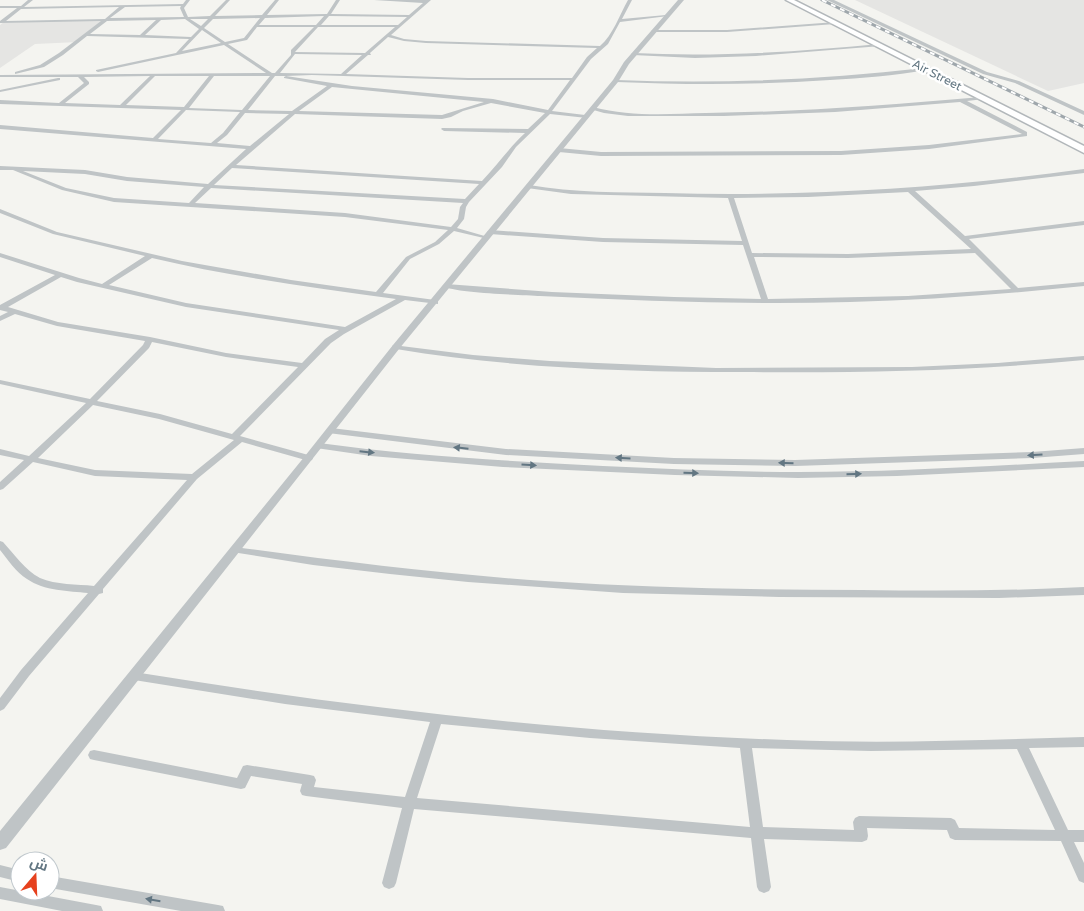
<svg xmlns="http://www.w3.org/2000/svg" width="1084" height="911" font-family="'Varela Round',Cairo,sans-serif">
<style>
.built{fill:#e5e5e3}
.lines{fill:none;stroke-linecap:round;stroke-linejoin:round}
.primary-casing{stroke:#b2b7ba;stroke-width:3}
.minor{fill:#bfc4c6;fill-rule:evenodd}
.tertiary{fill:#bfc4c6;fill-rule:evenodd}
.primary{fill:#fff;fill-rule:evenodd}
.rail-casing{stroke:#9fa7ac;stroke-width:3}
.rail{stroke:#fff;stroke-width:2;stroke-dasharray:5;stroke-linecap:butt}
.oneway{fill:#627682}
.labels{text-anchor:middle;stroke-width:5;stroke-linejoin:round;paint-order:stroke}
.far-street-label{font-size:12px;fill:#627682;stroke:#fff}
</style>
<rect width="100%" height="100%" fill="#f4f4f0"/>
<path class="built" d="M855,0H1084V83L1048,91Z
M105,20L78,42L35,44L0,68V25L4,22Z"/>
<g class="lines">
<g class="primary-casing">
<path id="primary" d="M786,0H794L1084,146V153Z"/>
</g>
<path class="minor" d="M28,0H33L24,7L183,4L186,0H190L184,8L188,17L210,16L226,0H230L215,16L262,15L275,0H279L267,15L327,14L336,0H340L331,14L409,15L423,3L374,0H431L391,35L404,39L426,41L600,46C613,35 620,14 628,0H632L622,19L666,15L668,16L620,22L608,44L591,59L552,111L585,115L588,117L587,118L550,114L516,147L502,167L469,202L466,207L464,219L457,228L488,237V239L454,231L439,244L410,259L383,293L435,300H438V304L405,300L344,334L331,343L240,436L312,456L313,458L312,460L309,461L242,442L197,479L103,589V593L99,594L29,676L4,709L0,711V698L21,670L88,593C69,591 44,591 27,579C16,572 8,560 0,550V541L3,542C14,554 25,570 40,578C56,585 77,584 94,586L187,480L95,476L33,462L3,489L0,490V482L24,460L0,455V449L29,456L86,403L0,384V380L90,399L143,345L145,341L57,326L15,314L0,321V316L8,312L0,310V305L55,275L0,257V253L79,278L102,284L145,256L53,234L0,213V209L57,232L182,261L291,280L376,292L406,257L435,242L448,230L345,217L114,202L62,190L13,170H0V166L85,170L127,177L208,184L246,149L0,129V125L153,138L181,110L0,104V100L59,103L84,83L78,77H0V75L266,73L224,45L98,72L96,71V70L176,53L189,39L87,36L63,55L44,67L15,74V72L40,65L59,53L101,21L0,23V21L17,8H0V6H21ZM181,6L180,8L184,17L110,18L125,7ZM119,7L105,19L6,21L21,9ZM324,16L316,25H259L265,18ZM329,16L407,17L398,25H321ZM260,18L244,38L225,42L204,28L213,19ZM185,19L199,29L191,37L145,35L161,20ZM190,19H208L201,26ZM156,20L140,35L90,34L107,21ZM257,27H314L291,50V55L275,73H272L228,44L247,40ZM318,27H395L365,53L295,52ZM202,30L221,43L182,51ZM388,37L404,41L426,43L597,48L587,57L572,78H468L346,74L368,55H371L370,53ZM295,54L362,55L341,74L280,73ZM312,75L468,80H570L548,110L493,99L352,86L286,76ZM150,76L120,105L65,103L89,84V82L84,77ZM155,76H209L184,107L126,105ZM214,76H270L242,110L189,108ZM275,76H286L284,77V78L327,86L292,111L248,110ZM332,87L484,102L442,115L299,111ZM491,103L545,113L528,129L442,128L441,129L444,131L525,133C509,148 497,165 482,181L236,165L295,114L442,119L451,117L463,111ZM186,110L240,112L223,133L211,143L158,139ZM245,113L289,114L250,146L217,143L227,135ZM232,168L479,184L465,199L214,185ZM23,171L85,174L127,181L204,187L189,203L114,198L66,188ZM211,188L463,203L460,207L458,219L451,227L345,213L195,203ZM152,258C232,277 316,288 396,299L345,327L186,303L109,285ZM61,277L77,282L186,307L339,330L325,339L302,363L226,353L150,337L58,322L8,307ZM152,342L226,357L298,367L232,434L160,414L97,401L149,348ZM93,405L159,419L234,440L192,474L95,470L38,458Z
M836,22L835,24L727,32H653L651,31L653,30H727Z
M879,44L881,46L756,56L695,58L633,55L631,54L633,53C715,57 797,52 879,44Z
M924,68L926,69V70C894,76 862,78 830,80C759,85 688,85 616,82L614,81L616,80C719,84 821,80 924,68Z
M58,78H60V80L0,92V90Z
M982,97L984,98V99L967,101L1027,132V136L929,149L841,155L601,156L559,152L556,150L559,148L601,152L841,151L929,145L1022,134L960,102L835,112L724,116H628L604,113L590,109L593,107C630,117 669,114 706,113C798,112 890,105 982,97Z
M1084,169V173L974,186L915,191L965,236L1084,221V225L969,239L1018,288L1084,282V286C1006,294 928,300 850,302C747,305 643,301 540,296C523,295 453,293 443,286L446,284L552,292L674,297L761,299L743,245L603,242L490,234L487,232L490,230L603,238L742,241L728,198L571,194L527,188V186L529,185C574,193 620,192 665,193C805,197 945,188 1084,169ZM908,192L971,249L848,254L752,253L734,198L808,197ZM975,253L1011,289L908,296L768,299L754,257L848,258Z
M393,345L473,355L550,361L716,368L912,367L998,363L1084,356V360C971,371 857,373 743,372C628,372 510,368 396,349H393L392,347Z
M331,428L506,449L674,458L795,460L1032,452L1084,448V454L1032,458L795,466L674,464L506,455L328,433L327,431Z
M319,443C413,456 508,461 603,466C668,469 734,472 799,472C894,472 989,466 1084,461V467L897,476L798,478L675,475L503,467L371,456L316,448L315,446Z
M235,547C338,561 441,574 545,581C651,588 756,590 862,590C936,591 1010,591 1084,587V595L999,598L779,597L623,593L468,582L390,574L313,565L232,552L230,550L232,548Z
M134,672C350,707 568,733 787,740C886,744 985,740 1084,737V747L1029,748L1068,830H1084V842H1074L1084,863V883L1079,881L1061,841L955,840L950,838L947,830L867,828L868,836L867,840L862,842L764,839L771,887L769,891L764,893L759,891L757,887L751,838L414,809L396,883L394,887L389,889L384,887L382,883L402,808L306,796L302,795L300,791L302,784L251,776L245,788L241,789L94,760L90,759L88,755L90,751L94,750L237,778L243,766L247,765L310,775L314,776L316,780L314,787L405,797L430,722L285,704L134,680L130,679L128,676L130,673ZM441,724L590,738L740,748L750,827L417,798ZM752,748L871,751L1017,749L1055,830L959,828L955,820L951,818L859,816L855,818L853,822L854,830L763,827Z
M0,865L20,870V882L0,877Z
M50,876L218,905L223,906L225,911H181L50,888Z
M0,887L96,905L101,906L103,911H62L0,899Z"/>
<path class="tertiary" d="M678,0H684L629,64L618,82L399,349L6,848L0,850V831L305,456L393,345L613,80L624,62Z
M827,0H834L987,72L1019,81L1084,111V115L1015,83L983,74Z"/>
<use href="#primary" class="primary"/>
<g class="rail-casing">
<path id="rail" d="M822,0L1084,127"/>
</g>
<use href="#rail" class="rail"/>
</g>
<defs><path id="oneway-solid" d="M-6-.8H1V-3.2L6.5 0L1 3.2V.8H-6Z" transform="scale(1.25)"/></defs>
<g class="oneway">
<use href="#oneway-solid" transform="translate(461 448) rotate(-174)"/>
<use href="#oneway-solid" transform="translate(367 452) rotate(6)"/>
<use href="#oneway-solid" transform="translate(1035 455) rotate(176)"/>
<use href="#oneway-solid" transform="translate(623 458) rotate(-177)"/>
<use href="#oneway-solid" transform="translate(786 463) rotate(-179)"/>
<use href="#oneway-solid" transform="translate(529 465) rotate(3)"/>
<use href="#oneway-solid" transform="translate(691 473) rotate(1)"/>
<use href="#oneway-solid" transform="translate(854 474) rotate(-1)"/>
<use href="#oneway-solid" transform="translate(153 900) rotate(-170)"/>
</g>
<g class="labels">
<g class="far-street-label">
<text transform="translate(937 75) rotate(27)" y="4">Air Street</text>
</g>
</g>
<g transform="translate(35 876) rotate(19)"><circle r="24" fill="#ffffff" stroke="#c0c8cd"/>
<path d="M0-4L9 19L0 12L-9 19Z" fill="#e6411e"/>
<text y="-8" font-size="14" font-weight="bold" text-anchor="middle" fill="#627682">ش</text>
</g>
</svg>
